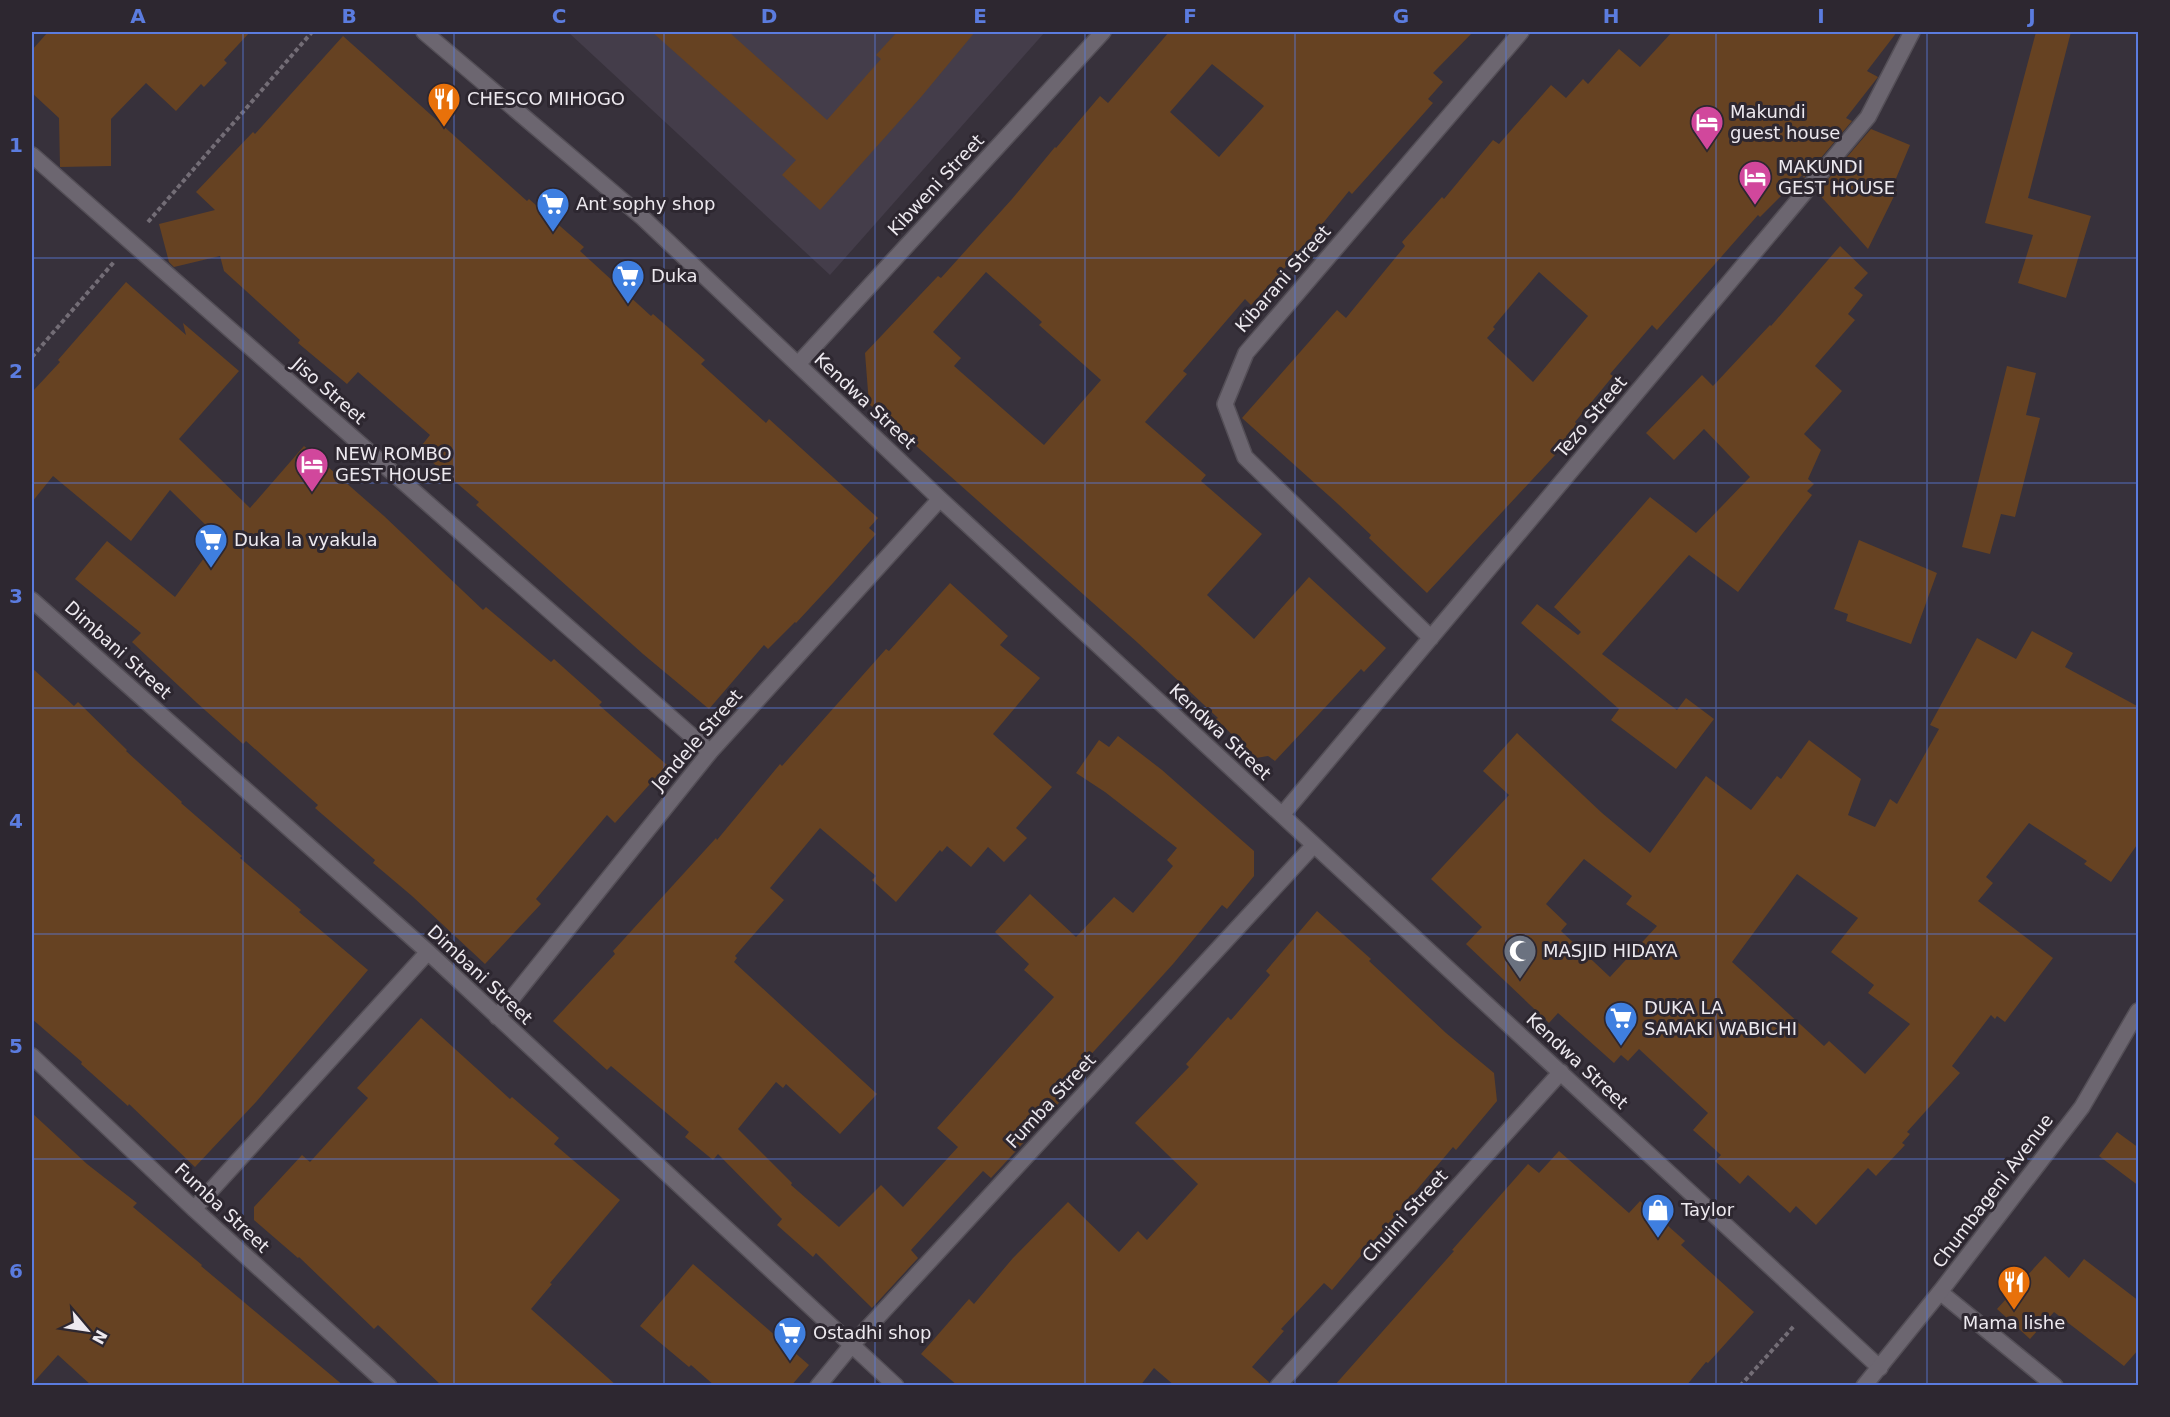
<svg xmlns="http://www.w3.org/2000/svg" width="2170" height="1417" font-family="'DejaVu Sans',sans-serif">
<style>
.built{fill:#443d4a}
.building{fill:#664222;fill-rule:evenodd}
.lines{fill:none;stroke-linecap:round;stroke-linejoin:round}
.street-casing{stroke:#544f57;stroke-width:18}
.secondary-casing{stroke:#544f57;stroke-width:18}
.path{stroke:#736d76;stroke-width:4;stroke-dasharray:4.5 3;stroke-linecap:butt}
.street{stroke:#6c6670;stroke-width:15}
.secondary{stroke:#6c6670;stroke-width:15}
.grid{fill:none;stroke:#5b7cdf;stroke-width:1.5;stroke-opacity:0.55}
.labels{text-anchor:middle;stroke-width:6;stroke-linejoin:round;paint-order:stroke}
.poi-label{font-size:18px;fill:#ede9ef;stroke:#2d2730;text-anchor:start}
.street-label{font-size:18px;fill:#ede9ef;stroke:#2d2730}
.neatline{fill:none;stroke:#5b7cdf;stroke-width:2}
.grid-label{font-size:20px;text-anchor:middle;font-weight:bold;fill:#5b7cdf}
</style>
<rect width="100%" height="100%" fill="#37313b"/>
<path class="built" d="M568,32H1045L830,275Z"/>
<path class="building" d="M48,32H250L224,60L227,63L204,87L201,84L176,111L146,83L111,119V166L60,167L59,118L32,93V50Z
M652,32H729L827,120L881,59L876,55L897,32H975L921,97L820,210L782,175L796,160Z
M1169,32H1473L1433,73L1443,82L1428,99L1433,103L1352,194L1349,191L1302,249L1251,305L1245,299L1183,371L1187,374L1145,422L1206,475L1201,481L1262,534L1207,595L1254,639L1309,577L1386,648L1364,672L1361,669L1275,761L1268,756L1256,758L1216,719L1218,718L1138,643L869,404L865,353L938,276L941,278L1012,199L1055,147L1056,148L1100,96L1108,103ZM1212,64L1264,106L1219,157L1170,112ZM986,272L1042,322L1039,325L1101,380L1044,445L954,366L961,358L933,332Z
M1672,32H1897L1867,71L1878,77L1846,118L1852,121L1804,178L1802,175L1760,217L1758,215L1657,330L1652,325L1610,374L1613,376L1575,422L1580,428L1427,593L1369,538L1371,535L1338,504L1242,418L1337,310L1346,318L1405,246L1402,242L1442,197L1444,199L1493,140L1499,144L1551,85L1566,98L1583,79L1588,84L1619,49L1640,67ZM1539,272L1588,316L1533,382L1487,338L1495,329L1493,327Z
M2036,32H2071L2028,198L2091,216L2066,298L2018,283L2033,235L1985,223Z
M343,36L527,201L529,199L584,247L580,251L651,316L653,314L705,360L701,364L766,423L769,419L878,518L869,528L876,534L833,583L796,623L795,622L768,649L764,645L709,709L643,654L476,505L479,502L418,450L430,435L358,372L347,384L298,343L300,340L224,271L220,256L174,267L169,262L159,224L215,210L196,192L253,132L255,134Z
M1871,129L1910,145L1892,188L1897,190L1868,249L1817,192Z
M1840,246L1868,273L1854,288L1863,295L1848,314L1855,320L1815,366L1842,391L1804,434L1821,450L1808,479L1814,484L1807,491L1812,495L1738,592L1689,555L1602,654L1677,710L1686,698L1714,719L1676,769L1611,720L1619,709L1521,623L1537,604L1578,635L1581,632L1554,607L1650,497L1696,533L1750,477L1704,429L1674,460L1646,433L1702,375L1713,386L1770,325L1771,326Z
M126,282L186,335L183,323L239,371L179,439L250,508L304,446L384,516L483,610L486,607L551,662L554,659L602,702L599,705L667,765L615,823L607,815L536,899L541,904L485,964L412,896L373,863L375,860L315,808L318,805L246,741L243,744L197,703L132,642L141,633L75,579L107,541L175,597L219,538L170,490L131,541L53,476L32,502V392L60,362L58,360Z
M2007,366L2036,373L2026,415L2040,418L2015,517L2001,514L1990,554L1962,547Z
M1859,540L1937,573L1911,644L1846,621L1848,614L1834,609Z
M950,583L1008,636L1000,645L1040,678L993,734L1052,787L1016,828L1027,838L1004,862L988,847L971,867L947,846L942,852L940,850L896,902L872,880L876,876L820,828L770,888L784,900L735,956L737,958L734,962L877,1094L840,1134L786,1084L783,1088L776,1082L738,1129L792,1183L791,1185L839,1227L881,1185L903,1207L958,1147L937,1128L1054,997L1024,970L1029,964L995,932L1030,894L1076,937L1114,897L1133,913L1173,866L1167,860L1177,848L1105,792L1076,773L1099,740L1109,747L1118,736L1162,770L1254,851V876L1227,909L1222,905L1173,964L1086,1060L1092,1065L1037,1128L991,1178L983,1171L911,1250L918,1258L872,1308L816,1253L813,1257L777,1225L782,1219L718,1154L713,1160L685,1137L689,1132L611,1066L607,1070L553,1021L615,954L613,951L716,838L717,840L780,764L782,766L886,649L889,651Z
M2032,631L2073,653L2065,667L2139,707V842L2111,882L2084,864L2087,861L2029,823L1986,877L1993,883L1978,901L2053,958L2005,1022L1997,1016L1995,1019L1991,1015L1952,1066L1960,1073L1907,1132L1910,1134L1902,1143L1905,1145L1876,1176L1868,1168L1816,1225L1796,1206L1790,1213L1748,1175L1740,1184L1715,1161L1721,1155L1693,1130L1708,1113L1639,1049L1628,1061L1621,1055L1614,1063L1558,1013L1549,1023L1466,944L1482,927L1431,879L1509,795L1483,771L1517,733L1602,813L1650,853L1706,776L1751,810L1777,776L1781,779L1809,740L1861,779L1848,815L1875,827L1890,799L1897,804L1939,729L1930,725L1977,638L2016,659ZM1584,859L1632,896L1626,904L1657,926L1610,977L1561,931L1567,924L1546,904ZM1797,874L1858,918L1831,952L1874,985L1868,993L1910,1024L1865,1074L1829,1041L1824,1046L1732,962Z
M32,668L74,706L78,702L127,750L126,751L182,802L181,803L242,856L240,858L301,910L299,912L368,970L256,1102L195,1167L129,1104L128,1106L81,1064L82,1062L32,1019Z
M1317,911L1371,959L1369,961L1446,1033L1494,1073L1497,1101L1456,1150L1453,1147L1332,1290L1324,1283L1281,1329L1284,1331L1252,1367L1269,1382L1268,1386H1175L1154,1368L1140,1386H958L921,1354L969,1299L974,1304L1013,1258L1068,1202L1119,1252L1138,1231L1147,1240L1198,1184L1135,1123L1189,1067L1186,1064L1228,1017L1231,1020L1270,975L1266,971Z
M421,1018L510,1099L512,1097L559,1138L554,1144L620,1200L550,1283L552,1284L531,1309L617,1386H442L378,1325L374,1329L299,1257L298,1258L254,1220V1207L302,1155L310,1162L368,1098L357,1088Z
M32,1113L87,1164L137,1203L133,1207L202,1265L201,1266L344,1386H92L58,1355L32,1384Z
M2117,1132L2139,1148V1186L2099,1156Z
M1559,1151L1629,1213L1640,1201L1685,1241L1681,1245L1754,1312L1708,1363L1706,1362L1686,1386H1334L1454,1251L1452,1250L1528,1164L1539,1173Z
M2045,1256L2069,1278L2084,1259L2139,1301V1349L2124,1366L2054,1312L2030,1339L1997,1309Z
M693,1264L809,1365L791,1386H715L691,1365L689,1367L640,1326Z"/>
<g class="lines">
<g class="street-casing">
<path id="street" d="M424,32L643,218L940,499L1880,1368
M32,155L710,752
M798,364L1103,32
M32,600L428,952L896,1386
M1431,638L1245,457L1225,404L1246,353L1521,32
M1282,815L1868,117L1912,32
M497,1017L710,752L940,499
M32,1056L194,1209L389,1386
M194,1209L428,952
M1940,1292L2055,1386
M818,1386L851,1346L1314,845
M1278,1386L1561,1072"/>
</g>
<g class="secondary-casing">
<path id="secondary" d="M1864,1386L1940,1292L2082,1107L2138,1011"/>
</g>
<path class="path" d="M148,222L312,32
M32,357L114,262
M1740,1386L1794,1326"/>
<use href="#street" class="street"/>
<use href="#secondary" class="secondary"/>
</g>
<path class="grid" d="M243,32V1386M454,32V1386M664,32V1386M875,32V1386M1085,32V1386M1295,32V1386M1506,32V1386M1716,32V1386M1927,32V1386M32,258H2138M32,483H2138M32,708H2138M32,934H2138M32,1159H2138"/>
<defs>
<g id="restaurant-pin" transform="scale(1.725)"><path d="M0 17L-7.5 6A9.5 9.5 0 1 1 7.5 6Z" fill="#e8710a" stroke="#2d2730"/><path d="M-5-6h1v4h1v-4h1v4h1v-4h1v5L-1.5 .5V6h-2V.5L-5-1ZM5-6V6H3V1.5H1.5Q1.5-4 5-6Z" fill="#fff"/></g>
<g id="hotel-pin" transform="scale(1.725)"><path d="M0 17L-7.5 6A9.5 9.5 0 1 1 7.5 6Z" fill="#d1479c" stroke="#2d2730"/><path d="M-6-4.5h1.5V1H6V5H4.5V3h-9V5H-6ZM-4 0a1.8 1.8 0 1 1 3.6 0ZM.5 0V-2.5h3Q6-2.5 6 0Z" fill="#fff"/></g>
<g id="supermarket-pin" transform="scale(1.725)"><path d="M0 17L-7.5 6A9.5 9.5 0 1 1 7.5 6Z" fill="#3f7fe0" stroke="#2d2730"/><path d="M-6-5.5h2.5l.6 2H6L4.5 2H-2.5L-4.4-4H-6ZM-1.5 3.2a1.3 1.3 0 1 0 .1 0ZM3 3.2a1.3 1.3 0 1 0 .1 0Z" fill="#fff"/></g>
<g id="mosque-pin" transform="scale(1.725)"><path d="M0 17L-7.5 6A9.5 9.5 0 1 1 7.5 6Z" fill="#6b7280" stroke="#2d2730"/><path d="M3.5-4.9A6 6 0 1 0 3.5 4.9A5 5 0 1 1 3.5-4.9Z" fill="#fff"/></g>
<g id="shop-pin" transform="scale(1.725)"><path d="M0 17L-7.5 6A9.5 9.5 0 1 1 7.5 6Z" fill="#3f7fe0" stroke="#2d2730"/><path d="M-5-2.5h2.3a2.7 3.5 0 0 1 5.4 0H5L5.5 6h-11ZM-1.5-2.5h3a1.5 2.3 0 0 0-3 0Z" fill="#fff"/></g>
</defs>
<g fill-rule="evenodd">
<use href="#restaurant-pin" x="444" y="99"/>
<use href="#hotel-pin" x="1707" y="122"/>
<use href="#hotel-pin" x="1755" y="177"/>
<use href="#supermarket-pin" x="553" y="204"/>
<use href="#supermarket-pin" x="628" y="276"/>
<use href="#hotel-pin" x="312" y="464"/>
<use href="#supermarket-pin" x="211" y="540"/>
<use href="#mosque-pin" x="1520" y="951"/>
<use href="#supermarket-pin" x="1621" y="1018"/>
<use href="#shop-pin" x="1658" y="1210"/>
<use href="#restaurant-pin" x="2014" y="1282"/>
<use href="#supermarket-pin" x="790" y="1333"/>
</g>
<g class="labels">
<g class="poi-label">
<text x="467" y="105">CHESCO MIHOGO</text>
<text x="1730" y="118">Makundi<tspan x="1730" dy="21">guest house</tspan></text>
<text x="1778" y="173">MAKUNDI<tspan x="1778" dy="21">GEST HOUSE</tspan></text>
<text x="576" y="210">Ant sophy shop</text>
<text x="651" y="282">Duka</text>
<text x="335" y="460">NEW ROMBO<tspan x="335" dy="21">GEST HOUSE</tspan></text>
<text x="234" y="546">Duka la vyakula</text>
<text x="1543" y="957">MASJID HIDAYA</text>
<text x="1644" y="1014">DUKA LA<tspan x="1644" dy="21">SAMAKI WABICHI</tspan></text>
<text x="1681" y="1216">Taylor</text>
<text x="2014" y="1329" text-anchor="middle">Mama lishe</text>
<text x="813" y="1339">Ostadhi shop</text>
</g>
<g class="street-label">
<text transform="translate(936 185) rotate(-47)" y="6">Kibweni Street</text>
<text transform="translate(1283 279) rotate(-49)" y="6">Kibarani Street</text>
<text transform="translate(329 391) rotate(41)" y="6">Jiso Street</text>
<text transform="translate(865 401) rotate(43)" y="6">Kendwa Street</text>
<text transform="translate(1591 417) rotate(-50)" y="6">Tezo Street</text>
<text transform="translate(118 650) rotate(42)" y="6">Dimbani Street</text>
<text transform="translate(1220 732) rotate(43)" y="6">Kendwa Street</text>
<text transform="translate(697 740) rotate(-49)" y="6">Jendele Street</text>
<text transform="translate(480 975) rotate(43)" y="6">Dimbani Street</text>
<text transform="translate(1577 1061) rotate(43)" y="6">Kendwa Street</text>
<text transform="translate(1051 1101) rotate(-47)" y="6">Fumba Street</text>
<text transform="translate(1993 1191) rotate(-53)" y="6">Chumbageni Avenue</text>
<text transform="translate(222 1208) rotate(43)" y="6">Fumba Street</text>
<text transform="translate(1405 1216) rotate(-48)" y="6">Chuini Street</text>
</g>
</g>
<rect width="2170" height="1417" fill="none" stroke="#2d2730" stroke-width="66"/>
<g transform="translate(87 1330) rotate(119)" stroke="#2d2730" stroke-width="4.5" paint-order="stroke">
<path d="M0-4.5L10 22L0 15L-10 22Z" fill="#ede9ef"/>
<text y="-9" font-size="16" font-weight="bold" text-anchor="middle" fill="#ede9ef">N</text>
</g>
<rect x="33" y="33" width="2104" height="1351" class="neatline"/>
<g class="grid-label">
<text x="138" y="23">A</text>
<text x="349" y="23">B</text>
<text x="559" y="23">C</text>
<text x="769" y="23">D</text>
<text x="980" y="23">E</text>
<text x="1190" y="23">F</text>
<text x="1401" y="23">G</text>
<text x="1611" y="23">H</text>
<text x="1821" y="23">I</text>
<text x="2032" y="23">J</text>
<text x="16" y="152">1</text>
<text x="16" y="378">2</text>
<text x="16" y="603">3</text>
<text x="16" y="828">4</text>
<text x="16" y="1053">5</text>
<text x="16" y="1278">6</text>
</g>
</svg>
